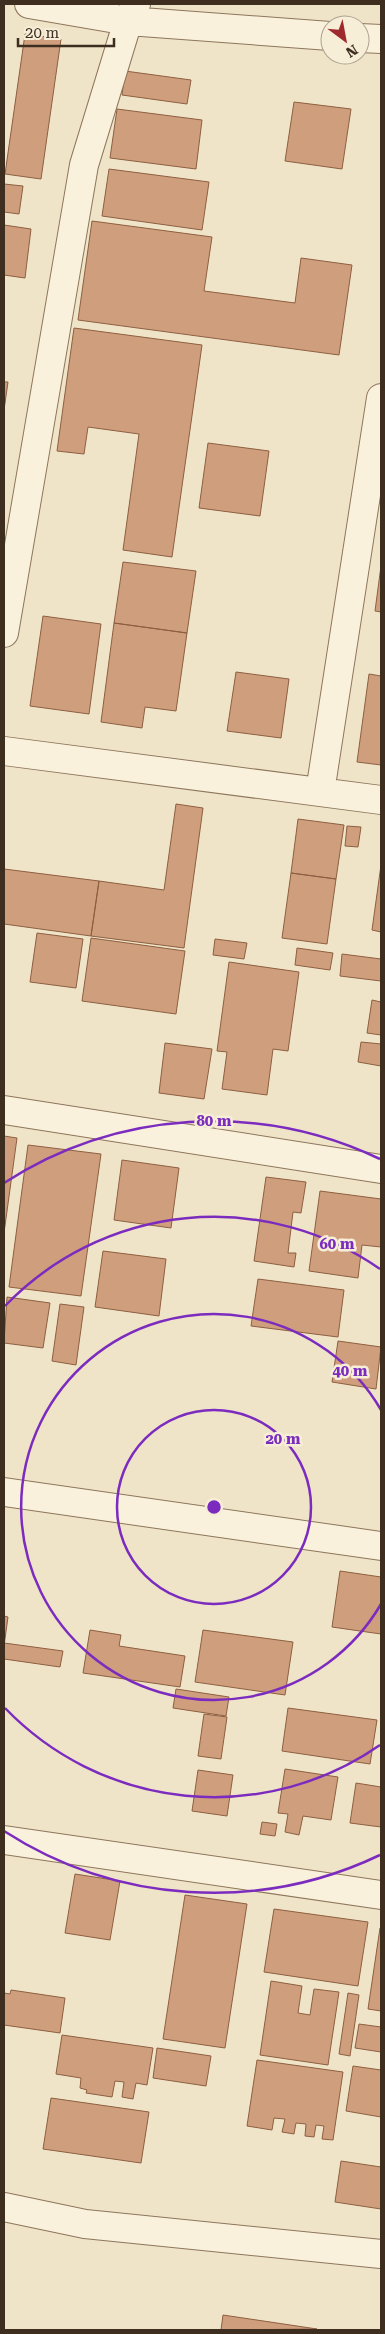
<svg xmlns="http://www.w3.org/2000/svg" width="385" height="2334" font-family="'Roboto Serif',serif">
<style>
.building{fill:#cf9f7d;stroke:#8d5f41}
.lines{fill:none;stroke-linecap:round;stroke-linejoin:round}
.street-casing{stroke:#8d765c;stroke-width:30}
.street{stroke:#faf1dc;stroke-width:28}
.ring{fill:none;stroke:#7b2cbf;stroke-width:2.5}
.centre{fill:#7b2cbf;stroke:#f7eed8;stroke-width:2.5}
.ring-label{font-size:15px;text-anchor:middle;font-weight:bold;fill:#7b2cbf;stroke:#f7eed8;stroke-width:5;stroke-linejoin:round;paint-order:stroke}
</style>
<rect width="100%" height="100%" fill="#f0e4c8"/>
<path class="building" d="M25,34L61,39L41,179L5,174Z
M125,71L191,80L187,104L122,95Z
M294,102L351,109L342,169L285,161Z
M117,109L202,120L196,169L110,158Z
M109,169L209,182L202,230L102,216Z
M4,184L23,186L19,214L4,212Z
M92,221L212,237L204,291L295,303L301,258L352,265L339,355L78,320Z
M4,225L31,229L25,278L4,275Z
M74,328L202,345L172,557L123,550L139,434L88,427L84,454L57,451Z
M4,382H8L4,410Z
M208,443L269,451L260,516L199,508Z
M123,562L196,571L187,633L114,623Z
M381,566V612L375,611Z
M43,616L101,624L89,714L30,706Z
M114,623L187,633L176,711L145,707L142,728L101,722Z
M236,672L289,679L281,738L227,731Z
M369,674L381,676V765L357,762Z
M176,804L203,808L184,948L91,936L99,881L164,890Z
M298,819L344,825L336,879L291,873Z
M347,826L361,827L358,847L345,846Z
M381,865V932L372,930Z
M4,869L99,881L91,936L4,924Z
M291,873L336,879L327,944L282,938Z
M37,933L83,939L76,988L30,982Z
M91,938L185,951L176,1014L82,1001Z
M215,939L247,943L244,959L213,955Z
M297,948L333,953L330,970L295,965Z
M342,954L381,959V981L340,976Z
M229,962L299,972L288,1051L273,1049L267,1095L222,1089L227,1052L217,1051Z
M372,1000L381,1002V1035L367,1033Z
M361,1042L381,1044V1066L358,1062Z
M165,1043L212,1049L204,1099L159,1093Z
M4,1136L17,1138L4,1233Z
M28,1145L101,1154L81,1296L9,1287Z
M122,1160L179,1168L171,1228L114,1220Z
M266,1177L306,1182L301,1213L293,1212L288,1253H296L294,1267L254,1261Z
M320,1191L381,1199V1247L362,1245L358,1278L309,1271Z
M103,1251L166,1259L159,1316L95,1307Z
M258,1279L344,1290L338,1337L251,1326Z
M7,1297L50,1303L43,1348L4,1343Z
M60,1304L84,1307L76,1365L52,1361Z
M338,1341L381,1347L376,1389L332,1382Z
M340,1571L381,1577V1634L332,1627Z
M4,1616L8,1617L4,1646Z
M90,1630L121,1635L119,1646L185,1656L180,1687L83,1673Z
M203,1630L293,1642L285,1695L195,1682Z
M4,1643L63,1651L60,1667L4,1659Z
M176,1689L229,1697L226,1716L173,1708Z
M288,1708L377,1720L370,1764L282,1751Z
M204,1714L227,1717L221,1759L198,1756Z
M285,1769L338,1777L331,1820L303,1816L299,1835L285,1832L288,1814L278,1813Z
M198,1770L233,1775L227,1816L192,1811Z
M356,1783L381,1787V1827L350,1823Z
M262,1822L277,1824L275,1836L260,1834Z
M75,1874L120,1881L110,1940L65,1933Z
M185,1895L247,1904L225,2048L163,2039Z
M274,1909L368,1922L358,1986L264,1972Z
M380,1928H381V2011L368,2009Z
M271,1981L302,1986L298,2013L310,2015L314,1989L339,1992L328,2065L260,2055Z
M11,1990L65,1998L60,2033L4,2025V1993L10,1994Z
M348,1993L359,1995L350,2056L339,2054Z
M359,2024L381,2027V2052L355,2048Z
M62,2035L153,2048L147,2085L136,2083L133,2099L122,2097L124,2082L115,2081L112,2097L86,2093L87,2090L80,2088L81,2078L56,2074Z
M157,2048L211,2056L206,2086L153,2078Z
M257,2060L343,2072L333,2140L322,2139L324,2126L316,2125L314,2137L305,2136L306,2124L296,2123L294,2134L282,2132L285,2119L274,2118L272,2130L247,2126Z
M353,2066L381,2070V2117L346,2111Z
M51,2098L149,2112L141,2163L43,2149Z
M341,2161L381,2167V2209L335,2202Z
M223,2315L317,2329L221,2330Z"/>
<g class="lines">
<g class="street-casing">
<path id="street" d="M29,4L128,21L330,36
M360,38L381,39
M4,633L84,165L128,21L136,4
M4,751L381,800
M320,792L381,398
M4,1110L381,1169
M4,1492L381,1546
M4,1840L381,1895
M4,2207L85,2224L381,2254"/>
</g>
<use href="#street" class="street"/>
</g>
<g class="ring">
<circle cx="214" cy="1507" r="97"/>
<path d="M381 1604A193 193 0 1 1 381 1410"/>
<path d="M380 1745A290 290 0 0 1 5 1708M5 1306A290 290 0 0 1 380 1269"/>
<path d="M380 1855A386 386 0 0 1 4 1831M4 1183A386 386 0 0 1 380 1159"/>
</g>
<circle cx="214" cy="1507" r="8" class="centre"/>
<g class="ring-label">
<text x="214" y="1126">80 m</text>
<text x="337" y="1249">60 m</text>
<text x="350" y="1376">40 m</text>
<text x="283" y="1444">20 m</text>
</g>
<rect width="385" height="2334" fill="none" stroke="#3d2e20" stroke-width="10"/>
<g transform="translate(345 40) rotate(148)"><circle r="24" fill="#f7eed8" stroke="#ada18e"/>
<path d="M0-4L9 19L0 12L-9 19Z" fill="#9e2a2b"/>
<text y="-8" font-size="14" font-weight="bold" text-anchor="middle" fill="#3d2e20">N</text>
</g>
<path d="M18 38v8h96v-8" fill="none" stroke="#3d2e20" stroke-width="2.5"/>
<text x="25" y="38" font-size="15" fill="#3d2e20" stroke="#f7eed8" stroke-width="4" paint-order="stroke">20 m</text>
</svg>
